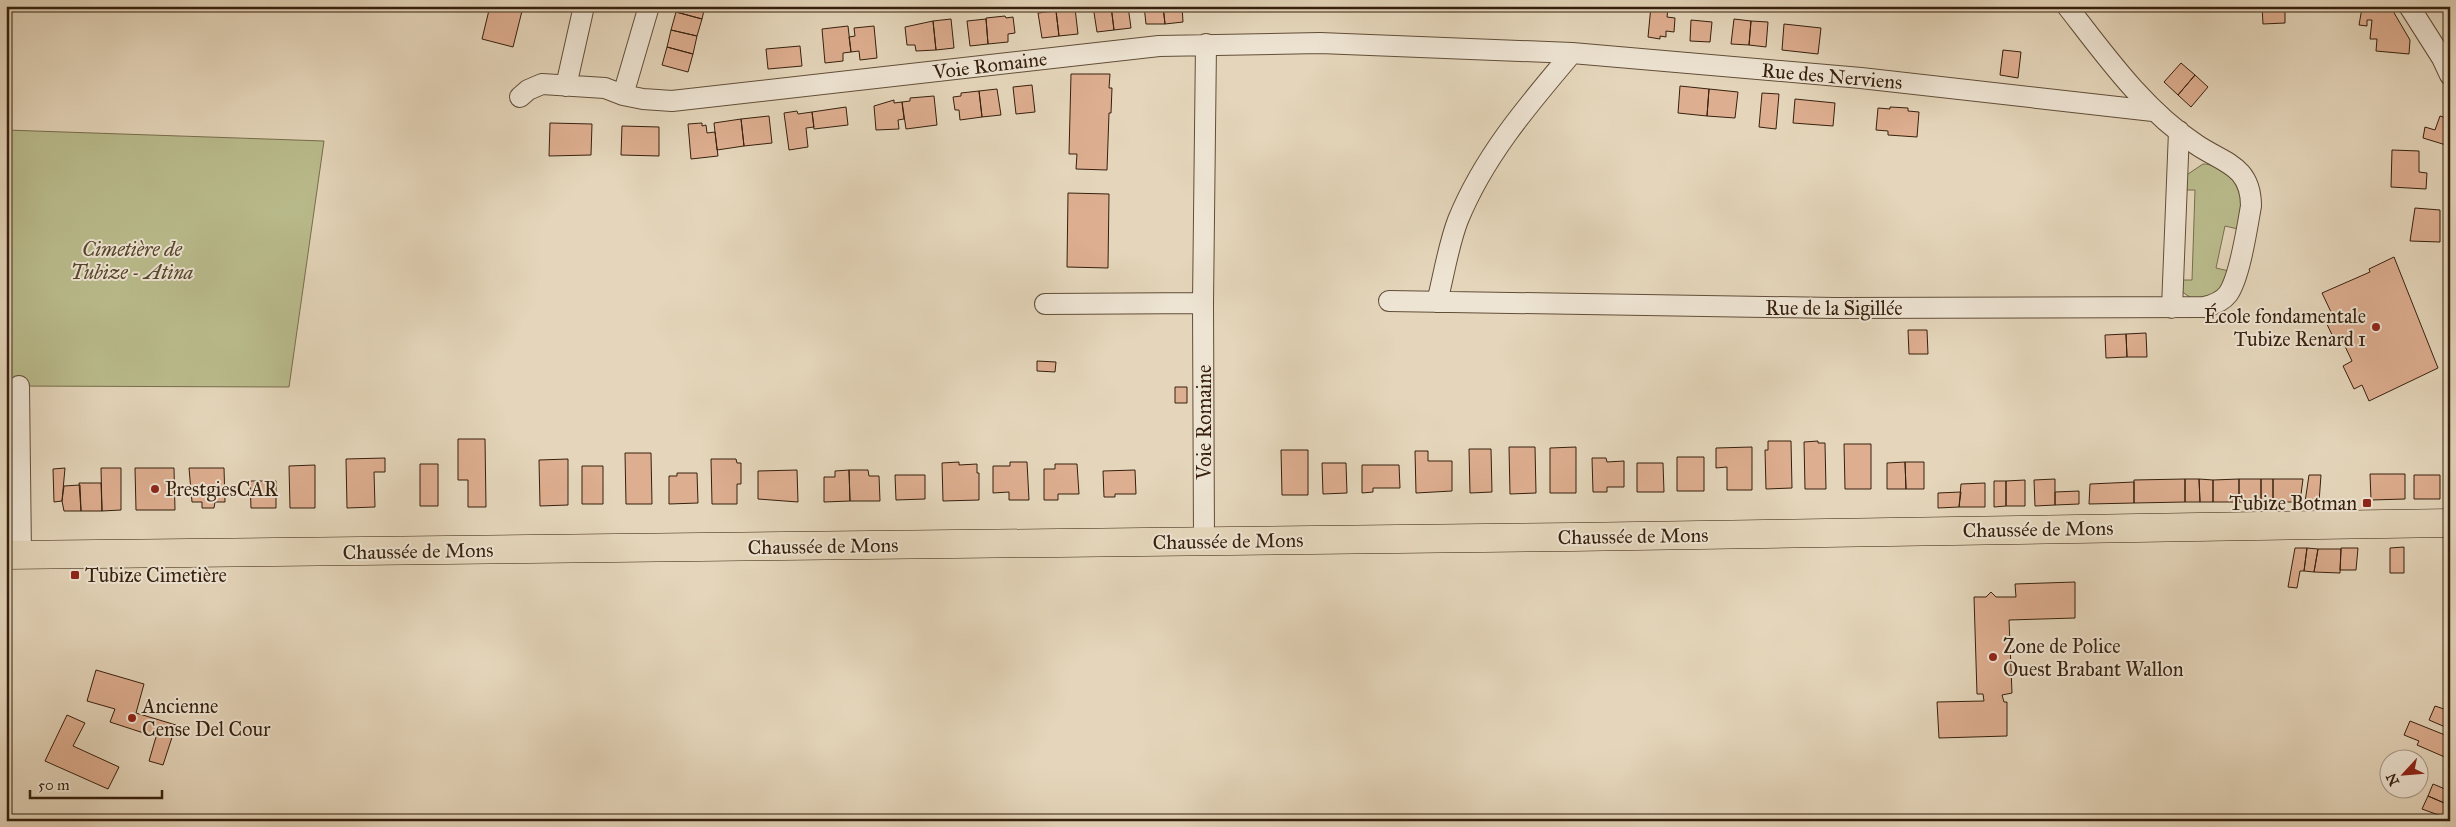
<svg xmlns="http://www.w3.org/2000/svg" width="2456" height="827" font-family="'IM FELL Great Primer',serif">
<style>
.green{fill:#babc8d;stroke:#786e4d}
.building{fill:#deae90;stroke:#36200d}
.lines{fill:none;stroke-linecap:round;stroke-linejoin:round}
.minor-casing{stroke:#624e38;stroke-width:22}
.primary-casing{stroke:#36200d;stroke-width:29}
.minor{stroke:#eee4d3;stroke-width:20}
.primary{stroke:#e5d6bb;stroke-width:28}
.poi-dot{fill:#8f2418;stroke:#eee4d3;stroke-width:2}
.labels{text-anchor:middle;stroke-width:4;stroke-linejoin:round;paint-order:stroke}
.street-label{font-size:20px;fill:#36200d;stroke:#eee4d3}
.park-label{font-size:20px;font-style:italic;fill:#57472d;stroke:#eee4d3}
.poi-label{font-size:20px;fill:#36200d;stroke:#eee4d3;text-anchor:start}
</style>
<rect width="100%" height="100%" fill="#e5d6bb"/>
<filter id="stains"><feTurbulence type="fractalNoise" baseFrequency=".004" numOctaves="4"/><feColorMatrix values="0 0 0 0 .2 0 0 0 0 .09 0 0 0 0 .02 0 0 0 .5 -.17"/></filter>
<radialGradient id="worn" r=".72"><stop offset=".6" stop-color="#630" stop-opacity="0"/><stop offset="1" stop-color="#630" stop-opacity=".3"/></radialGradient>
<path class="green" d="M6,130L324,141L289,387L6,386Z
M2203,164C2221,164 2244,181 2244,201C2244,210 2240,220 2238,229L2225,226L2216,268L2229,271L2216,296L2194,300L2181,291L2179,280H2192L2195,190H2182L2188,174Z"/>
<path class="building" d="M490,6H504L522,11L513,47L482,39Z
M677,6H705L702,19L676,12Z
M1093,6H1111L1114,30L1097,32Z
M1111,6H1128L1131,28L1114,30Z
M1144,6H1163L1165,24H1146Z
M1163,6H1182L1183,22L1165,24Z
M1651,6L1668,8L1667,17L1675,18L1674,32L1666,31V37L1660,36V39L1648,37Z
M2262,6H2285V23L2263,24Z
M2360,6H2376V10L2360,8Z
M2376,6H2390L2410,40L2409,54L2376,51L2377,39H2370L2372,20H2367V26L2359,25L2362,8L2376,10Z
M1075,8L1078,34L1059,36L1056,11Z
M1056,11L1059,36L1042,38L1038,13Z
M676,12L702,19L697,36L671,30Z
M1005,16L1006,18L1013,17L1015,33L1008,34V42L988,44L986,18Z
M951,19L954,48L936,50L933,21Z
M986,19L988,44L970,46L967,21Z
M1734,19L1751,21L1749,45L1731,44Z
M1691,20L1712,22L1710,42L1690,41Z
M933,21L936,50L916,51L915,45H907L905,27Z
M1751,21L1768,22L1766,47L1749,45Z
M1784,24L1821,28L1818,54L1782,50Z
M848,26L851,52L843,53V61L825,63L822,29Z
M874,26L877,58L860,60L859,51L851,52L849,37L855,36L854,28Z
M671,30L697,36L693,54L667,47Z
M800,46L802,66L768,69L766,49Z
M667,47L693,54L688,72L662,65Z
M2003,50L2021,52L2018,78L2000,75Z
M2181,63L2195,75L2178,95L2164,82Z
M1071,74H1110L1109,88H1112L1111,113H1109L1107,170L1076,169L1077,154H1069Z
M2195,75L2208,87L2191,107L2178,95Z
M1032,85L1035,112L1016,114L1013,87Z
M1680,86L1709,89L1707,116L1678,113Z
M997,89L1001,115L982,117L979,91Z
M1709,89L1738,92L1735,118L1707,116Z
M979,91L982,117L960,120L959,110H955L953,97L961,96V93Z
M1762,93L1779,94L1776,129L1759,127Z
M934,96L937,125L906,129L902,102L910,101V98Z
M1795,99L1835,103L1833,126L1793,123Z
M894,100V103L902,102L904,119L898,120L899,129L876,130L874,106Z
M846,107L848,125L814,129L812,112Z
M1890,107L1908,108V111L1919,112L1917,137L1888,135V131L1876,130L1878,108L1890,109Z
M797,111L798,114L812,112L814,127L806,128L808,147L789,150L784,113Z
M769,116L772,143L744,146L741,119Z
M2440,116L2450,119V133L2446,145L2423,138L2425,127L2435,130Z
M741,119L744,146L717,150L714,123Z
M550,123L592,124L591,155L549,156Z
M702,123V126L706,125L707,133L715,132L718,156L691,159L688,124Z
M622,126L659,127V156L621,155Z
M2392,150L2419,151V172L2427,173L2426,189L2391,187Z
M1068,193L1109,194L1108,268L1067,267Z
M2415,208L2440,210V242L2410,241Z
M2394,257L2438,368L2369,401L2362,385L2354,389L2343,366L2352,361L2342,340L2336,343L2323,316L2331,312L2322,293L2370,272L2369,269Z
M1908,330H1927L1928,354H1909Z
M2146,333L2147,357H2127L2126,334Z
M2126,334L2127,357L2106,358L2105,335Z
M1037,361L1056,362L1055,372L1037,371Z
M1175,387H1187V403H1175Z
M458,439H485L486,507H468V480H458Z
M1768,441H1791L1792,488L1766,489L1765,450H1768Z
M1818,441V443H1825L1826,489H1805L1804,442Z
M1844,444H1871V489H1845Z
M1509,447H1535L1536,493L1510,494Z
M1576,447V493H1550V448Z
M1752,447V490H1727V467L1716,468V448Z
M1469,449H1491L1492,492L1470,493Z
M1281,450H1308V495H1282Z
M1415,451H1428V461H1452V491L1416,493Z
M625,453H651L652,504H626Z
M1677,457H1704V491H1677Z
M385,458V472H374L375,507L347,508L346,459Z
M1592,458H1606L1607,462L1624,461V487H1607V492H1593Z
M568,459V505L540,506L539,460Z
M711,459H736L737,463H741V484H737V504H712Z
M959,462V465L977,464V473H979V500L943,501L942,463Z
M1010,462H1027L1029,500H1009V492L993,493V466H1010Z
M1905,462H1924V489H1906Z
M1905,462L1906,489H1887V463Z
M1322,463H1346L1347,493L1323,494Z
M1637,463H1663L1664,492H1637Z
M420,464H438V506H420Z
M1055,464H1077L1079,494H1058V500H1044V469H1055Z
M315,465V508H290L289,466Z
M1362,465H1399L1400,488H1373V492L1362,493Z
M582,466H603V504H582Z
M65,468L62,501L54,502L53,469Z
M101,468H121V510L102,511Z
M135,468H174L175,510H136Z
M189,468H224L225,502H215L214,508H202V502H192Z
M797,470L798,502L758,499V471Z
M849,470H868L869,476H879L880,501H850Z
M849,470L850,501L824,502V477H835V471Z
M1135,470L1136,494H1115V497H1104L1103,471Z
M677,473H697L698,503L669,504V476H677Z
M2370,474H2405V499L2371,500Z
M895,475H925V499L896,500Z
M2309,475H2321L2319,502H2305Z
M2414,475H2440V499H2414Z
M2055,479V505L2035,506L2034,480Z
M2185,479V502L2134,503V480Z
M2185,479H2199L2200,502H2185Z
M2199,479L2213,480V502H2200Z
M2239,479H2261V502H2239Z
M2239,479V502H2213V480Z
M2261,479H2273V502H2261Z
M2273,479H2303L2300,502H2273Z
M2025,480V506H2006V481Z
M250,481H276V508H251Z
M1994,481H2006V506L1994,507Z
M2134,482V503L2089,504L2090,484Z
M79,483H101L102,511H81Z
M1985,483V507H1959L1961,484Z
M80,485L81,511H64L62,501L64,486Z
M2079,491V504L2055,505V492Z
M1961,492L1959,507L1938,508V493Z
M2404,547V573H2390V548Z
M2295,548H2307L2304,571H2300L2297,588L2288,587Z
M2307,548L2318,549L2314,572L2304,571Z
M2341,548H2358L2356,570H2340Z
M2318,549H2341L2340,573L2314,572Z
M2075,582V618L2009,620L2012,693L2002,695L2004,702H2007V736L1939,738L1937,702L1984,701L1983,694H1977L1974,597H1986L1991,592L1996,597H2016L2015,584Z
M96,670L144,684L136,713L176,725L163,765L149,761L156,737L110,722L115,709L87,701Z
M2450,702V729L2429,720L2435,706L2447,710Z
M67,715L85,723L73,746L119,767L108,789L45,761Z
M2410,721L2450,737V750L2447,758L2417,745L2419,741L2404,735Z
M2433,784L2450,791L2449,805L2428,796Z
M2428,796L2449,805L2444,817L2422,809Z"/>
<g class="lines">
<g class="minor-casing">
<path id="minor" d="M2409,6L2442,58L2450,75
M566,86L584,6
M623,95L649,6
M520,97L528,90L542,84L605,88L623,95L643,99L672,101L1159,46L1320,43L1572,53L1861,78L2153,111
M1389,301L1835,308L2204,307C2213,305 2222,302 2228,294C2240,277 2247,228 2251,206C2251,166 2224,163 2197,145C2144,110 2105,55 2067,6
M1437,302C1444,275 1448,246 1458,220C1484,156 1528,105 1572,53
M1045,304L1203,303
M2172,308L2179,131
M19,386L21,555
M1204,541L1203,303L1206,44"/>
</g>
<g class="primary-casing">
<path id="primary" d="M6,555L1572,537L2450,523"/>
</g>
<use href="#minor" class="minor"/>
<use href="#primary" class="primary"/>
</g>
<g class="poi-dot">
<circle cx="2376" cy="327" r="5"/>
<circle cx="155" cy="489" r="5"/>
<rect x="2362" y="498" width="10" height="10" rx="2.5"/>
<rect x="70" y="570" width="10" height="10" rx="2.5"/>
<circle cx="1993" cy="657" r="5"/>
<circle cx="132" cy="718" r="5"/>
</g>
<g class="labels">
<g class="street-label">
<text transform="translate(990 65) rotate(-7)" y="7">Voie Romaine</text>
<text transform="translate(1832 76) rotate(5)" y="7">Rue des Nerviens</text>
<text x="1834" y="315">Rue de la Sigillée</text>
<text transform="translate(1204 422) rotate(-90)" y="7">Voie Romaine</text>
<text transform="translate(2038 529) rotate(-1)" y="7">Chaussée de Mons</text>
<text transform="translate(1633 536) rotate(-1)" y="7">Chaussée de Mons</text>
<text transform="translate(1228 541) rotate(-1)" y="7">Chaussée de Mons</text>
<text transform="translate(823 546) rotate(-1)" y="7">Chaussée de Mons</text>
<text transform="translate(418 551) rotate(-1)" y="7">Chaussée de Mons</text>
</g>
<g class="park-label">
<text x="132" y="256">Cimetière de<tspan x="132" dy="23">Tubize - Atina</tspan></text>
</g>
<g class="poi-label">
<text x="2366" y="323" text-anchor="end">École fondamentale<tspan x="2366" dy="23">Tubize Renard 1</tspan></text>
<text x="165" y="496">PrestgiesCAR</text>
<text x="2357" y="510" text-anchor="end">Tubize Botman</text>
<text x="85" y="582">Tubize Cimetière</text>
<text x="2003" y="653">Zone de Police<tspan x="2003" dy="23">Ouest Brabant Wallon</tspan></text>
<text x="142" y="713">Ancienne<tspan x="142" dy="23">Cense Del Cour</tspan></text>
</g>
</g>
<rect width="2456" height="827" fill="none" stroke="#e5d6bb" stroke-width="25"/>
<rect x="8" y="8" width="2441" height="812" fill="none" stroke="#36200d" stroke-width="2.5"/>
<rect x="12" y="12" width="2431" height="802" fill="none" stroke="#36200d"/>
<g transform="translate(2404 774) rotate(244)"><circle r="24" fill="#eee4d3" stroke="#a49684"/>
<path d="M0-4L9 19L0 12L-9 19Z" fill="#8f2418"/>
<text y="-8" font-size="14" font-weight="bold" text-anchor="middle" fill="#36200d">N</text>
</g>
<path d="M30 790v8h132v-8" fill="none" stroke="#36200d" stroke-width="2.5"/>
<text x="38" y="790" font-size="15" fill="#36200d" stroke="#eee4d3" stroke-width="4" paint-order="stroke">50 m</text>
<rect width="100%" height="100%" filter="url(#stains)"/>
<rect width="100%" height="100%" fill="url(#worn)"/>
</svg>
